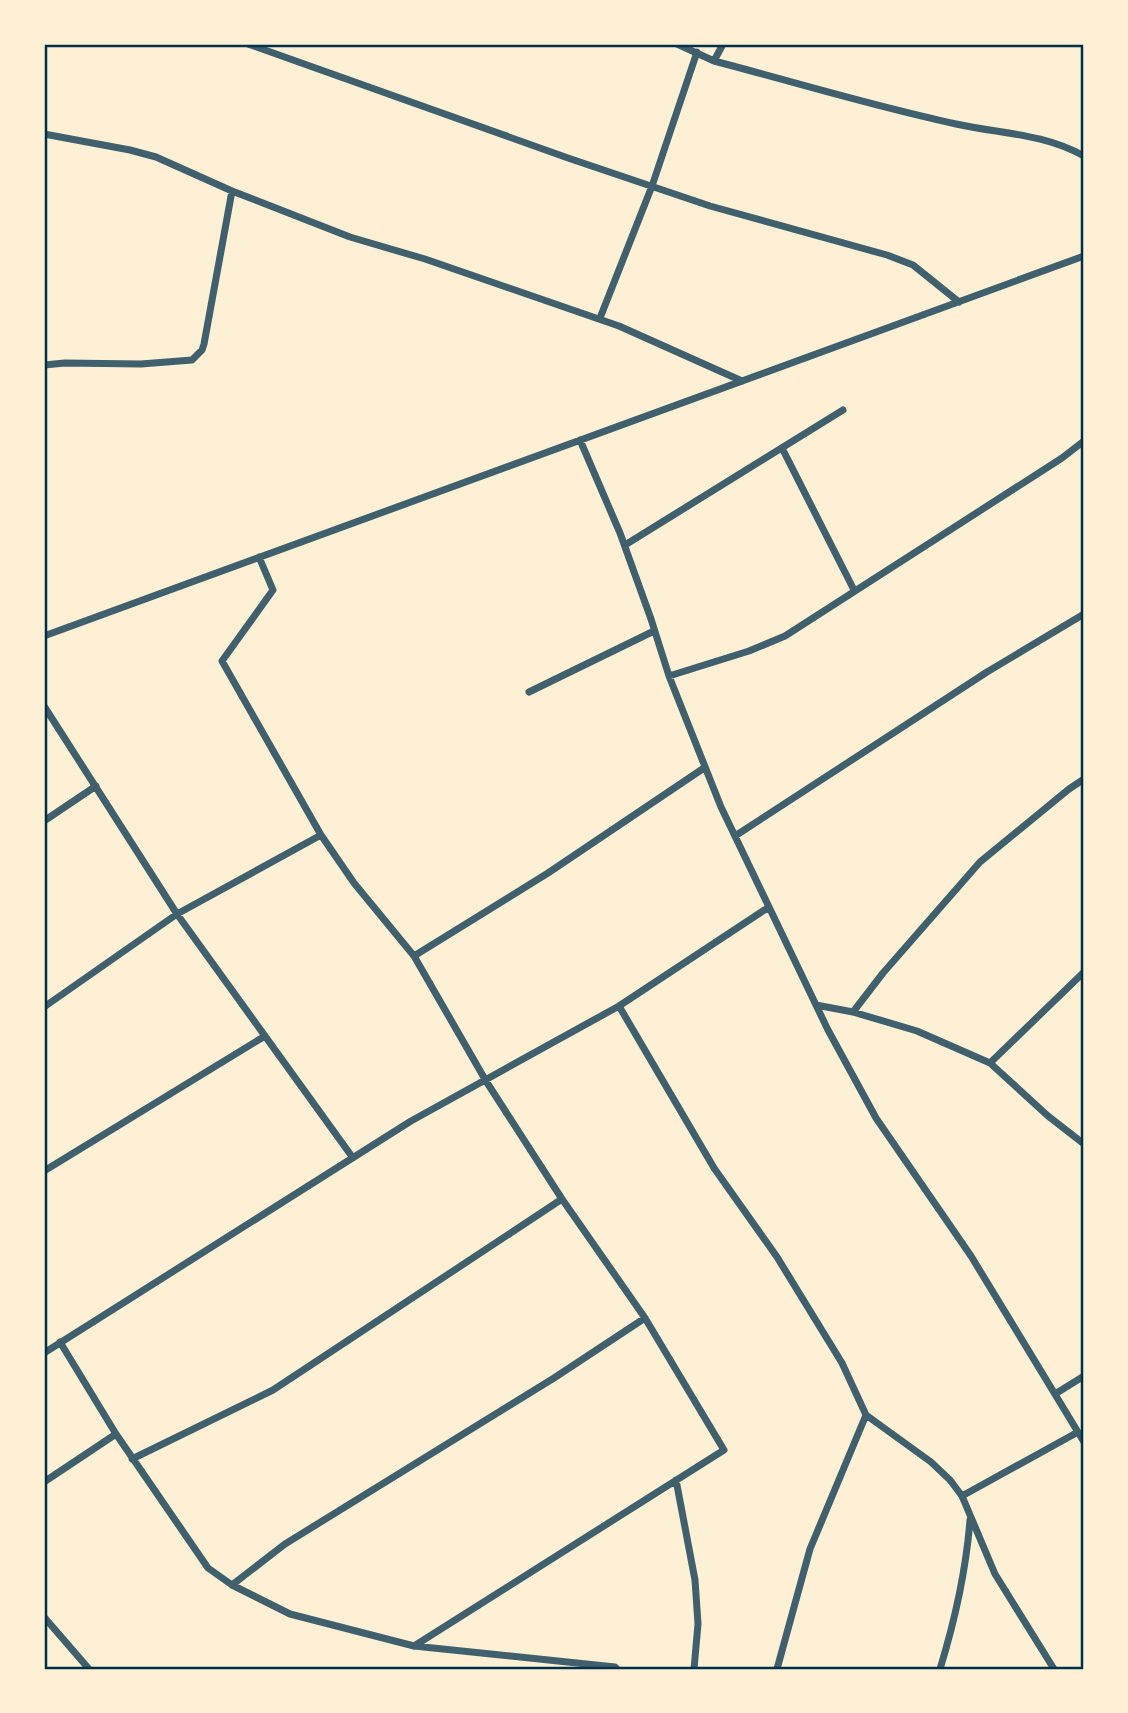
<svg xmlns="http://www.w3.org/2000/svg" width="1128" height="1713" font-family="Signika,sans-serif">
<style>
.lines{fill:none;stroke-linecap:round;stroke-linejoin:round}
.minor{stroke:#3f606c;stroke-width:7}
.neatline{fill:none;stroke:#003049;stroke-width:2.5}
</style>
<rect width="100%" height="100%" fill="#fdf0d5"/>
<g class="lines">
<path class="minor" d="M248,44L568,158L710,206L887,255L913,265L959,302
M677,44L714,61L733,66C807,86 881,108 956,124C1001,134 1042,133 1084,156
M714,61L723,44
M44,134L130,150L156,157L232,191L350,237L425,259L619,326L742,381
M600,318L652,186L697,52
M44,365L65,363L141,364L192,360L202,350L204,344L232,191
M580,440L620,533L651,619L669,676L721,807L828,1030L876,1118L971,1256L1084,1442
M782,448L854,590
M625,545L843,410
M259,557L273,590L222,661L321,835L354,883L414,956L486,1081L562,1199L645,1318L724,1450L414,1646
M44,636L1084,256
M669,676L749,651L785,636L1062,458L1084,441
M529,692L654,631
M44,706L177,914L353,1158
M44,821L96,786
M735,836L987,672L1084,614
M414,956L548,873L704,768
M816,1005L853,1012L917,1031L990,1063L1048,1116L1084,1144
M619,1006L714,1168L777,1257L842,1363L866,1415L931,1462L950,1480L962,1496L995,1574L1054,1669
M44,1007L177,914L321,835
M853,1012L883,973L980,862L1069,789L1084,779
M990,1063L1084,972
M44,1171L265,1036
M60,1342L116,1434L208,1568L232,1585L290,1614L414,1646L615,1667L617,1669
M44,1353L411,1121L619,1006L769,907
M1055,1394L1084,1376
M132,1459L273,1390L562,1199
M676,1480L695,1580L698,1624L694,1669
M44,1482L116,1434
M962,1496L1078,1432
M232,1585L285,1544L554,1378L645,1318
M44,1617L89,1669
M777,1669L810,1549L866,1415
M940,1669C955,1620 966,1571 970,1520"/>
</g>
<rect width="1128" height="1713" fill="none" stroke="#fdf0d5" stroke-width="91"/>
<rect x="46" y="46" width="1036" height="1622" class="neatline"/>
</svg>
